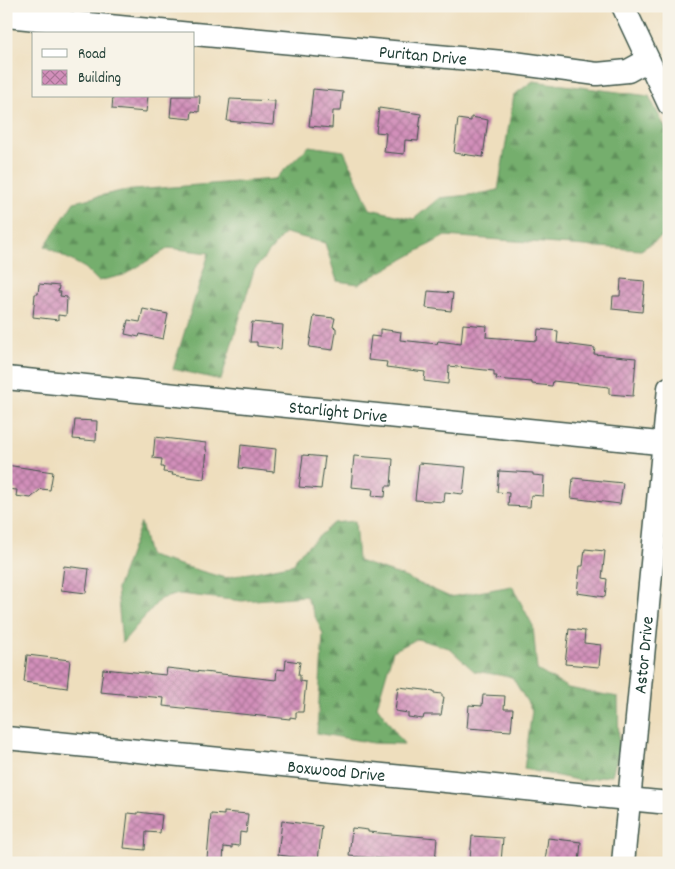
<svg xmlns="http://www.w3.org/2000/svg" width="675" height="869" font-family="Dekko,sans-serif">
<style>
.forest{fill:url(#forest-firs);stroke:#4a7650}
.building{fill:url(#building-cross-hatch)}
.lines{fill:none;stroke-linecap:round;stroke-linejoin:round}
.minor-casing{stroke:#3e5549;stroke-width:25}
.minor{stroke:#fff;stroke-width:22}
.labels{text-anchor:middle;stroke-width:4;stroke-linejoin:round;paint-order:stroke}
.street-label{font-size:18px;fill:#1f3d34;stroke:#f7f3e8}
</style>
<defs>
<pattern id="forest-firs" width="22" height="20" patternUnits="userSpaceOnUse" patternTransform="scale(1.25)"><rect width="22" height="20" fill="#75ae6d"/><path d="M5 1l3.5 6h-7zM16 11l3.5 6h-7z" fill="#5f8f5a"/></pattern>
<pattern id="building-cross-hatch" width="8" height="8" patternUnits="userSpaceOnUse" patternTransform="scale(1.25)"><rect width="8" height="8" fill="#d28fba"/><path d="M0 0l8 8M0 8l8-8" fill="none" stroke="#aa7698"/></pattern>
</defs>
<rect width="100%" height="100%" fill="#f7f3e8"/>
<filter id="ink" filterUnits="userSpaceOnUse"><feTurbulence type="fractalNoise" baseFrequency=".02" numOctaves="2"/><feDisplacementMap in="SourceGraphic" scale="10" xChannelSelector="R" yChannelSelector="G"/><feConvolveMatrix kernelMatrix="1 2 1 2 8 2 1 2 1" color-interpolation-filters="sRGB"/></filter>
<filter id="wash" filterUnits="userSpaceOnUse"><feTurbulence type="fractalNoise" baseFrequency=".0096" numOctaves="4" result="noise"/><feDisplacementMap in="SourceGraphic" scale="20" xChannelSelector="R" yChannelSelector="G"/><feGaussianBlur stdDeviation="1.12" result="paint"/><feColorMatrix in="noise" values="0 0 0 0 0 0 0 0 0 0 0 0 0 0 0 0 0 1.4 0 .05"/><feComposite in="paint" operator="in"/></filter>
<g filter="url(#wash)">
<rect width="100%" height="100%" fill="#eedebd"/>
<path class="forest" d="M533,81L649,96L669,135V220L666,234L641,250L445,236L359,284L337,281L325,243L285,233L254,270L221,380L173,369L209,253L169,248L124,275L98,281L85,268L45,246L74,202L121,191L275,179L309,146L344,151L370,209L414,219L439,198L479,194L498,190L514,95Z
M355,521L358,561L400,575L450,597L512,586L533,626L537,670L568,688L618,697L619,751L612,775L582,781L524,769L532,710L512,677L474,671L449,648L417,639L393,651L377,706L404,744L373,743L317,733L323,634L306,596L242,601L179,594L160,599L122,643L117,589L141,523L149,556L225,578L294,564L297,556L334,523Z"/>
<g id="blocks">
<path class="building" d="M313,89L343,92L341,111H333L332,128L309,126Z
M113,96H148L146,112L112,109Z
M172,96H200L199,112L192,111L191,119L170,117Z
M230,99L275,101L273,125L227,121Z
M379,108L421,114L418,141L405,140L404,154L384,152L386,133L376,132Z
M471,117L488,120L483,157L454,153L458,119L471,121Z
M621,279L645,281L642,312L612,309L613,296H620Z
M39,284L59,286L58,292H61L60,296L67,297L66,316L58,315V320L33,317L35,294H38Z
M428,291L453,293L451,311L426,308Z
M143,309L168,314L163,339L140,334L139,337L125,334L128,320L140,322Z
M314,316L335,318L333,327L336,328V332L333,350L309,347Z
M252,322L283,325L281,349L257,346V342H250Z
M463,324L487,326L486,337L537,341L538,329L558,331L557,343L595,348L594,354L636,358L633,396L609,394V387L553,381L552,386L532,384V382L496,379L497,376H494V371L449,366L448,384L424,381L425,372L386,367L387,362L368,360L371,336L380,337V329L401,332L400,340L437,344L438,341L461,344Z
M75,420L97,421L96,441L73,439Z
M155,437L206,443V450H207L204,479L172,475L173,473L163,472L164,467H161L162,459L153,458Z
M241,445L276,449L274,472L239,468Z
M303,455L325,457L321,489L299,487Z
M354,456L393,459L391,486H386L385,497L372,496L373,489L351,487Z
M419,463L466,467L463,494L445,492L444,502L415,500Z
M6,465L53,472L50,490L41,489L31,498L16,496L17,490L6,489Z
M499,471L533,473V475L544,476L543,496L531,495L530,507L508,506L509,493L497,492Z
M573,478L623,483L620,504L571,498Z
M585,549L605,551L602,578L607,579L605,597L577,593L580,566H583Z
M64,566L89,569L86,593L61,590Z
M569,629L585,631L584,643L601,645L599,667L565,664Z
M27,655L70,660L67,688L24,682Z
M286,660L300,662L298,675H300V681L306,682L303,712H296V718L290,717V719L163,706L164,698L100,692L103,669L166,675L167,668L276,680L277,669L285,670Z
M398,687L434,691V693L442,694V697H444L441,715H424L423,719L408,717V713L395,711Z
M483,695L505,696L504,709H513L511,731L467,728L469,705L482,706Z
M138,812L162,815L160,833L146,832L145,850L124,848L128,813L138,814Z
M224,812L248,814L246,833L240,832L239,846L232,845V848L224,847L223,861L207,859L211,814L224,815Z
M282,821L322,826L318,860L278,855Z
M352,828L368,830V832L437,838L435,863L349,856Z
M472,836L503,838L501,862L484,863V860L470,859Z
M548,838L581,842L579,863L545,862Z"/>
</g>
</g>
<g filter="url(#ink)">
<use href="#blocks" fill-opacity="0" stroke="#3e5549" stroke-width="1"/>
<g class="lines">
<g class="minor-casing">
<g id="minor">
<path d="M623,6L669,104"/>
<path d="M6,16L191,34"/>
<path id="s1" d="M194,34L514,63L597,74L628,71L648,60"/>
<path id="s2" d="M6,378L669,444"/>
<path id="s3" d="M6,738L669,803"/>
<path id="s4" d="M623,863L669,388"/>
</g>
</g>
<use href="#minor" class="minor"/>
</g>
</g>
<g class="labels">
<g class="street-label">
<text dy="6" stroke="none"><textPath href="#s1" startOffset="230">Puritan Drive</textPath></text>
<text dy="6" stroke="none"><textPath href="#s2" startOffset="334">Starlight Drive</textPath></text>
<text dy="6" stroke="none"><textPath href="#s4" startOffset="209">Astor Drive</textPath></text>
<text dy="6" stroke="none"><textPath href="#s3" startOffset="332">Boxwood Drive</textPath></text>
</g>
</g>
<rect width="675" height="869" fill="none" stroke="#f7f3e8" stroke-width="25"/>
<rect x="32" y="32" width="162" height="65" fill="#f7f3e8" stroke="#a1aaa0"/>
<rect x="42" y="49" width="25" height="8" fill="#ffffff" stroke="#a1aaa0"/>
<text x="78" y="58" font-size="15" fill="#1f3d34">Road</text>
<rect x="42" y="70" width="25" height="15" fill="url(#building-cross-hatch)" stroke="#a1aaa0"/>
<text x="78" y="82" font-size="15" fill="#1f3d34">Building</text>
</svg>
